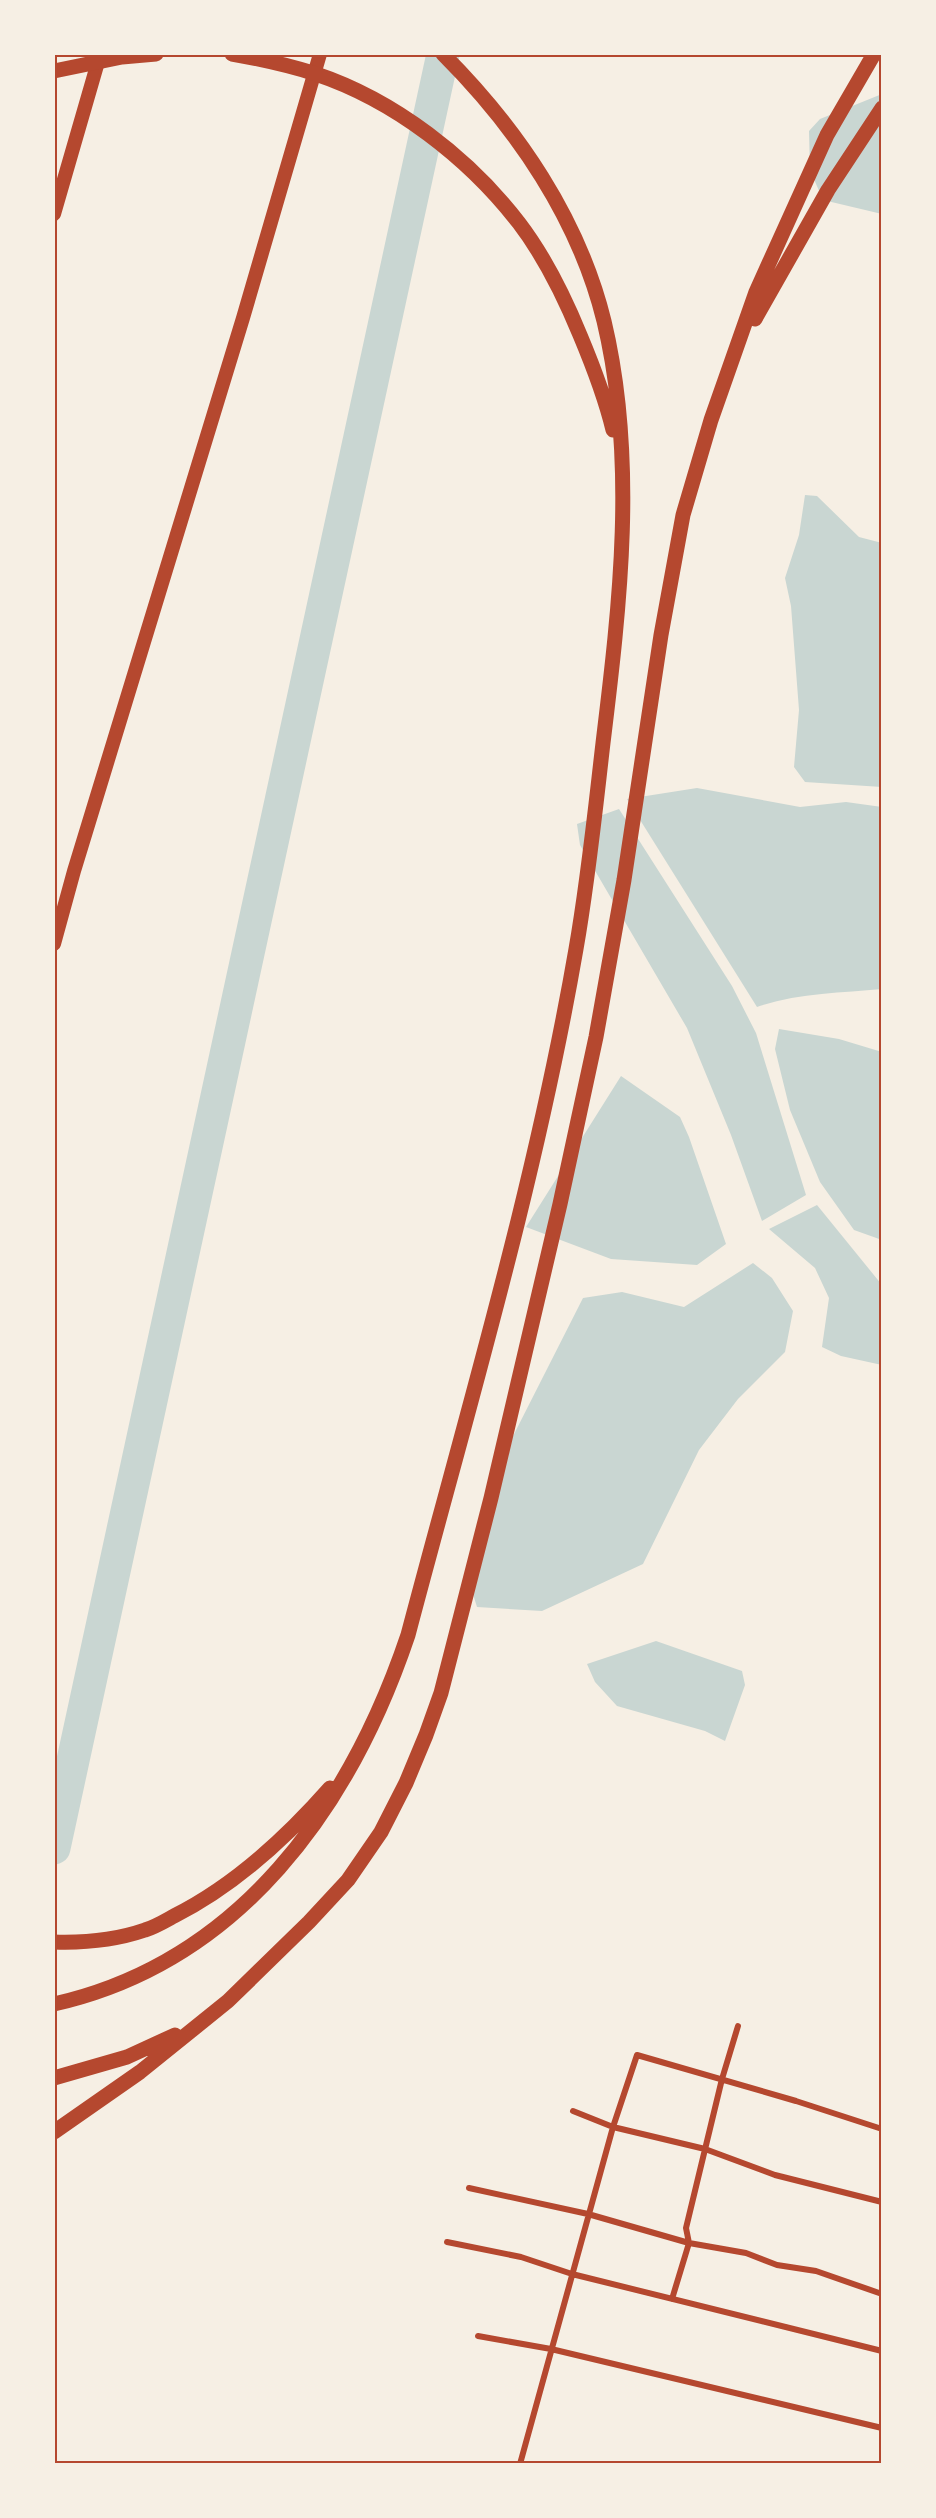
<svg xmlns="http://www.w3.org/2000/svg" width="936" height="2518" font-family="'Space Grotesk',sans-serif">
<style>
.water{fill:#c9d6d2}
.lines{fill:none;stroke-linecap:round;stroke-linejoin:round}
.river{stroke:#c9d6d2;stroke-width:33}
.minor{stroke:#b5482f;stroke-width:6}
.trunk{stroke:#b5482f;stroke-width:14}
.motorway{stroke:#b5482f;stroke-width:15}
.neatline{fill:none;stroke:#b5482f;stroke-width:2}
</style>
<rect width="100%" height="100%" fill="#f6efe4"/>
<path class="water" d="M882,94V214L823,200L810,170L809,131L820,119Z
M805,495L817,496L859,537L882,543V787L805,782L794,767L799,710L791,606L785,578L799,535Z
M697,788L800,807L846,802L882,807V989C841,993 797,993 757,1007L627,799Z
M619,809L732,986L756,1033L806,1195L762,1221L731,1135L687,1028L580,845L577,824Z
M779,1029L839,1039L882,1052V1240L854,1230L820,1182L790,1110L775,1049Z
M621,1076L680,1117L689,1137L726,1244L697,1265L611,1259L526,1227Z
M817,1205L882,1285V1365L841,1356L822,1347L829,1298L815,1268L769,1229Z
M753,1263L772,1278L793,1311L785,1352L738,1399L699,1450L643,1564L542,1611L477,1607L468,1578L505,1452L583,1298L622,1292L684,1307Z
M656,1641L742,1671L745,1685L725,1741L705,1731L617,1706L595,1682L587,1664Z"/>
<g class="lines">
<path class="river" d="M54,1848L443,54"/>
<path class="minor" d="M573,2111L613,2127L705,2149L775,2175L882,2202
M469,2188L588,2214L689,2243L746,2253L777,2265L816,2271L882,2294
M447,2242L521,2257L572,2274L882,2351
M672,2299L689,2243L686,2228L722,2079L738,2026
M478,2336L551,2349L882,2428
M520,2464L613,2127L637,2055L796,2101L882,2129"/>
<path class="trunk" d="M54,214L100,55
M54,944L74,871L243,318L320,54"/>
<path class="motorway" d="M232,54C260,59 288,65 316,74C394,100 469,158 519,223C545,257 564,296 580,335C593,366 605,397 613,430
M54,71L122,57L156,54
M755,319L828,190L882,108
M54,1942C85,1943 116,1940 145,1930C155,1927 165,1921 174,1916C234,1886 286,1838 330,1788
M54,2004C240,1962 350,1807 408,1635C468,1408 536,1181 576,949C588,881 595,812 603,743C620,604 637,459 604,321C579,219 517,128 443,54
M54,2078L127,2057L175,2035
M54,2132L140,2072L228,2001L309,1922L348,1880L381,1832L406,1783L426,1735L441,1693L491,1498L560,1204L596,1037L624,880L661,635L683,515L711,420L756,292L827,135L874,54"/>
</g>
<rect width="936" height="2518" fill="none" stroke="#f6efe4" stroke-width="111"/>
<rect x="56" y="56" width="824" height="2406" class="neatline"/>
</svg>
